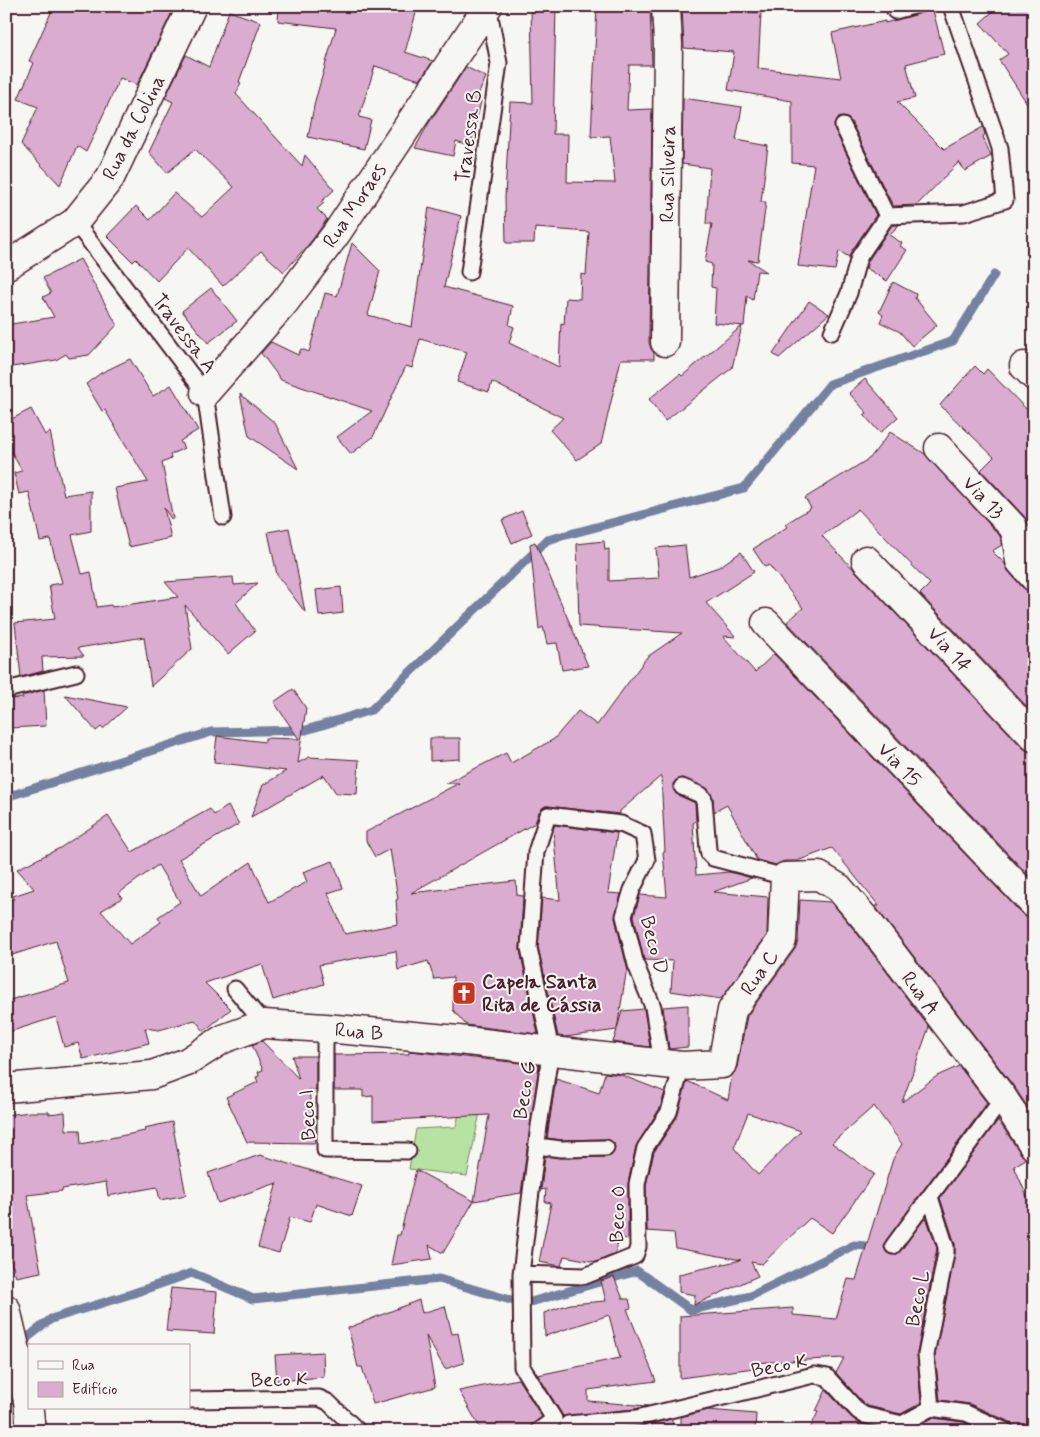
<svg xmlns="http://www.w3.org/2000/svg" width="1040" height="1437" font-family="Mynerve,sans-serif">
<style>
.green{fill:#b6e3a1;stroke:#808166}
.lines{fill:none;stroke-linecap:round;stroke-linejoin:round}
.stream{stroke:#7581a0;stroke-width:9}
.building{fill:#daadd0;stroke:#4a1f2b;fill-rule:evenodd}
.lane-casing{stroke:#4a1f2b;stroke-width:19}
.street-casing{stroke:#4a1f2b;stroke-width:31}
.lane{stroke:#f6f6f2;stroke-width:15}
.street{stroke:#f6f6f2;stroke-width:28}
.labels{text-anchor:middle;stroke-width:4;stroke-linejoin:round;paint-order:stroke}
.street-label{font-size:20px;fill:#4a1f2b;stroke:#f6f6f2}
.poi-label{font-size:20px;font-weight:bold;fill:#4a1f2b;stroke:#f6f6f2;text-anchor:start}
</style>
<rect width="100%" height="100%" fill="#f6f6f2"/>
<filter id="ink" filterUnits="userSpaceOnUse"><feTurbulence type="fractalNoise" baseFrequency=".02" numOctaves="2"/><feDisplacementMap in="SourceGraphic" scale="10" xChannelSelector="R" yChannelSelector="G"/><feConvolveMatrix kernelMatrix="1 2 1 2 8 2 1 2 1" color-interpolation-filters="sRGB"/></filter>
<g filter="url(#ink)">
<path class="green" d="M460,1109L480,1112L467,1176L409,1169L416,1129L456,1127Z"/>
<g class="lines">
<path class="stream" d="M6,797L211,732L306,730L371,710L547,540L744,488L830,384L953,341L994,275
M23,1349L27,1338L51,1319L131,1294L192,1273L253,1299L439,1279L524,1304L637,1271L691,1310L751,1296L854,1245L877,1247
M6,1400L10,1399L15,1381"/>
</g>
<path class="building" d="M54,6H175L137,85L120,78L86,152L77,146L60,185L21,144L38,107L18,99L34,63L29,61Z
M279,6H391L416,13L405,52L433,61L420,80L375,66L359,117L371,120L364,149L308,137L315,101L336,28L278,21Z
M597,6H650L652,65H629L627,110L652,109L649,342L651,349L654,353V359H621L601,444L577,460L550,430L563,418L492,382L489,392L457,382L467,352L420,339L412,368L406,366L373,437L351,454L337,437L372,411L281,380L261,353L271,342L298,355L301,349L309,352L325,293L337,296L352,243L380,271L368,315L412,327L429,207L461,216L444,287L513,306L509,325L514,327L509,343L559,367L561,323L564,324L566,298L580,299L581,274L586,275L589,232L535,228L534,243H506L505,197L510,102L533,103L531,7H556L553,134H568L567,182L615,183L610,136L591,137Z
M999,6H1034V114L999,60L1008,54L980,23Z
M682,7L761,13L758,68L841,78L832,33L885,21V23L933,10L944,54L906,64L915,98L897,102L944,149L983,127L985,134L983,137L991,156L965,171L959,162L917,205L893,206L851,122L844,117L838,118L834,125L835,130L876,215L851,252L849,257L839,251L835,270L798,266L814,165L792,163V101L728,90L734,52L684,48Z
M229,11L261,22L239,82L241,83L236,94L302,166L305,155L334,190L321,202L324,203L317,209L327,219L313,239L284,272L261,251L223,286L188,248L157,281L136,259L133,262L107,236L136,206L150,220L174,193L202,217L234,187L195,149L167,173L149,152L173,102L165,98L186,55L209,67Z
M466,67L486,77L476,100L481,101L471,146L456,141L453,156L415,148L429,123Z
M683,98L742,107L736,140L768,146L761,202H766L758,261L748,260L767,272L757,271L753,300L747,296L744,326L714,323L716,288L711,287L712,264L705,262L712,224H706L710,168L682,164Z
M892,225H899L889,235L902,243L900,246L907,250L887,281L866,268L868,261Z
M80,259L117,325L89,355L69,358L66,354L56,360L6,368V325L54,317L43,297L51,293L43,278Z
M893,282L916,294L915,298L937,325L912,346L900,332L880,322L883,315L879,312Z
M211,288L237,321L208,343L182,311Z
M809,301L829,314L779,358L773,354Z
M742,326L732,368L665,421L649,399L680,374L682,376Z
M130,359L153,396L171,385L198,430L180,441L184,448L170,455L171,459L162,463L173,519H171L164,508L171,538L129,547L115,488L148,482L105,410L102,411L86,384L101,373Z
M975,366L983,374L987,369L1034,417V527L1031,529L1024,516L981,470L994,457L940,405Z
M865,379L898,417L880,433L864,415L867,413L849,393Z
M240,394L275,423L298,469L249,436Z
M31,409L45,435L50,432L64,495L91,491V531L72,535L82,574L91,572L97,607L111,605L112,607L178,597L165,582L233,577L234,585L258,583L236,603L255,631L228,654L185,605L192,649L151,686L144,637L78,648L84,656L42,657L43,671L21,677L15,623L55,619L49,585L62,583L50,539L40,541L29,492L19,494L14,473L22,471L6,442V422Z
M890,432L925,454L1000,536L1002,545L992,551L1005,564L1008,571L1022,587L1034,595V714L920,594L930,584L858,509L822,536L1023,748L1029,752H1034V881L787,622L803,608L769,565L765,567L753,549L787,527L785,524L811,508L805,498L870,458Z
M522,511L532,534L512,543L502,520Z
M289,528L305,612L277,575L268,532Z
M604,541L605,550L609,549V581L659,578L656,548L685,545L689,577L719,567L741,552L754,572L706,603L736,637L723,636L755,672L774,654L1023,915L1029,919H1034V1117L1015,1088L875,906H879L832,848L797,861H784L776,865L757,860L727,805L714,812L713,798L708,789L681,778L676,780L673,784V789L678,795L695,803L696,821L693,823L696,875L729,872L752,878L713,892L768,897L767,935L721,999L671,991L673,961L644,960L634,916L640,895L667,897L663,852H665L661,776L620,811V814L545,806L539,812L535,823L411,893L516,881L517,895L523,896L520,950L538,1034L466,1025L453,1010V977L434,979L428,961L398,970L396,951L319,965L324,984L273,1000L262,964L205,983L231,1009L204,1031L195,1020L159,1030L145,1028L149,1043L92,1057L83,1059L78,1043L64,1047L56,1017L6,1033V1001L69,983L56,941L6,957V901L14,899L13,896L34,889L17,869L60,848L108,816L132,852L210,809L214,815L228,806L239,824L179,859L201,896L251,862L269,902L307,882L303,872L333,861L343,888L328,893L345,934L398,924L396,900L398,899L390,849L375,857L366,841V832L459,783H446L506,753L511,763L554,739L578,711L597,725L647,657L682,633L579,626L577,544ZM158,865L180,902L158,917L161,922L130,944L101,911L122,898L119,893Z
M535,542L577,640L588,666L562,670L557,643L547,644L543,627L539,629L530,544Z
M341,587L343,613L319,616L316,590Z
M293,689L306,708L298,763L309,757L359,760L357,794L336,793L324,775L251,817L263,785L286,771L214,762L217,736L265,742V738L299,739L274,702Z
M44,690L46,726L9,728L7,699L23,698L22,696Z
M65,695L122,706L127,707L103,729L101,727L96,731Z
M430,738H460V759L430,761Z
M555,825L617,833L608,893L621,894L615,918L628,971L626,974L617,1029L622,1011L644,1009L650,1047L613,1042L617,1030L565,1037L558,1036L538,947L542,898L560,900L553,829Z
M800,900L831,902L856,932L929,1027L902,1102L937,1076L959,1066L987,1103L884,1244L887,1253L892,1255L897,1254L926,1217L937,1248L917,1353L921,1403L901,1414L868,1406L864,1404L836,1373L844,1358L753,1363L754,1368L680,1378V1316L793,1308V1315L836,1319L848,1279L856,1280L893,1159L902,1144L874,1106L832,1143L874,1174L832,1233L810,1218L762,1264L751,1262L758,1276L694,1305L695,1295L679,1292V1274L741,1260L676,1248L674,1233L647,1231L646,1185L654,1152L677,1117L687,1081L728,1100L732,1075L737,1067L747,1016L795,949L798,941ZM748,1113L801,1131L758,1175L734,1148Z
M688,1005V1047L669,1049L663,1007Z
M262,1041L299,1079L292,1056H316V1090H309L315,1143L247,1142L226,1097L258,1082L256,1077L259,1076L258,1072L263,1070L252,1045Z
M409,1051L539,1065L521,1193L474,1201L489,1115L373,1121V1096L363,1097V1090H334V1055L409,1054Z
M605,1073L621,1075L665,1092L660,1108L636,1146L628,1184V1239L618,1237L615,1254L596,1262L564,1256L561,1266L539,1262L551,1203L545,1202L546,1189L541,1190L545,1156L561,1158L606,1157L611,1156L615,1148L614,1143L606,1139L561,1140L547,1138L556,1079L599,1093Z
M30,1112H49V1114L65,1112L66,1130H80L81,1144L145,1131L144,1128L172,1122L186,1195L160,1200L157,1187L108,1196L106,1182L62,1189V1191L27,1195L41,1272L16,1277L13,1266H12L6,1237V1115Z
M998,1120L1021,1154L1026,1159L1014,1166L1034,1213V1431H1015L1014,1426L1010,1422L970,1404L940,1400L935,1355L955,1253V1244L940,1198Z
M260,1155L362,1186L352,1216L316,1204L310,1222L290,1217L279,1253L258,1247L277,1183L218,1203L208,1173Z
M416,1170L474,1201L443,1253L429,1245L432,1259L391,1265L397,1235H400Z
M614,1277L623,1299H629L631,1308L627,1309L656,1381L588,1390V1401L648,1406L635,1409L563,1416L538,1375L620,1358L609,1315L545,1336L544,1313L570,1304L606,1301L601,1281Z
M171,1288L217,1292L214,1334L166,1331Z
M419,1300L422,1313L445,1306L452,1334L458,1333L464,1363L445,1369L426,1336L435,1387L373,1404L362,1367H358L348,1328Z
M323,1352L324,1377L277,1381L275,1355Z
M518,1379L542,1417L532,1424L529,1431H482L459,1391Z
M826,1390L851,1417L859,1423L890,1431H809L818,1412L816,1411Z
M708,1410L756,1414L755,1431H681V1417Z
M933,1418L963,1422L983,1431H909Z
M671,1419L676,1431H599L638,1427Z"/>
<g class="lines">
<g class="lane-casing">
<path id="lane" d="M895,11L913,6
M843,126L887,216L964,213L1005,200L1000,148L951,6
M75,222L205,393L223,517
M469,272L499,63L488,6
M832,332L849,293L859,257L887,216
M6,690L76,673
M682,787L701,795L704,799L708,849L709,854L713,858L785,877
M235,989L264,1024
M325,1028V1150L408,1151
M537,1146L561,1149L606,1148
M930,1197L946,1247V1253L926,1355L931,1408
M893,1246L1003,1098
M521,1274L585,1276L635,1256L638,1247L637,1184L645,1148L669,1112L682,1066
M189,1400L319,1398L328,1402L358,1431
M568,1424L637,1418L814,1375L827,1377L858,1411L864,1415L902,1424L931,1408L966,1413L1006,1431
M538,1431L554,1419L522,1367L521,1274L539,1126L551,1049L529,948L536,852L548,815L621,824L643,834L647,860L632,890L624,916L636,965L653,1007L662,1063"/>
</g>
<g class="street-casing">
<path id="street" d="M6,266L75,222L110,178L192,6
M665,342L668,44L666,6
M1024,366L1034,376
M205,393L284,303L336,234L488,6
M939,448L1013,527L1016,534L1020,561L1034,577
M866,560L1034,737
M766,623L1034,904
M6,1088L152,1075L187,1062L223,1039L264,1024L325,1028L458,1040L682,1066L722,1064L732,1010L782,940L785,877L819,876L839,888L868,922L1003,1098L1034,1146
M6,1309L28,1401L31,1431"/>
</g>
<use href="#lane" class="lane"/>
<use href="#street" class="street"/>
</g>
</g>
<defs>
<g id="church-square" transform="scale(1.25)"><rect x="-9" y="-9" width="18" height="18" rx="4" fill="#c8321e" stroke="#f6f6f2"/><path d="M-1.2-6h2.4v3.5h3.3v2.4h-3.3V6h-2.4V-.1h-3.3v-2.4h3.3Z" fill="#fff"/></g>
</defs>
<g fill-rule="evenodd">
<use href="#church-square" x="464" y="993"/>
</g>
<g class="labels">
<g class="street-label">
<text transform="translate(133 127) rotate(-63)" y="7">Rua da Colina</text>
<text transform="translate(468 136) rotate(-82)" y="7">Travessa B</text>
<text transform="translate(667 174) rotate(-89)" y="7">Rua Silveira</text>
<text transform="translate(354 205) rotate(-56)" y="7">Rua Moraes</text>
<text transform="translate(185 333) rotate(53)" y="7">Travessa A</text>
<text transform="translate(984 497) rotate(47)" y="7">Via 13</text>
<text transform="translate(950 649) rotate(47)" y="7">Via 14</text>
<text transform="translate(900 764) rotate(46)" y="7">Via 15</text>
<text transform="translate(655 945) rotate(75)" y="7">Beco D</text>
<text transform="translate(759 972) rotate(-55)" y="7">Rua C</text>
<text transform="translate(921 993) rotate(53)" y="7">Rua A</text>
<text transform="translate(359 1031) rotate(5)" y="7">Rua B</text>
<text transform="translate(524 1090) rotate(-81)" y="7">Beco G</text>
<text transform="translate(307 1115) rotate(-93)" y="7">Beco I</text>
<text transform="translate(617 1214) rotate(-88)" y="7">Beco O</text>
<text transform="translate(917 1298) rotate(-79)" y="7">Beco L</text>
<text transform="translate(779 1365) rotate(-11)" y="7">Beco K</text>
<text transform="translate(279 1379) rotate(-1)" y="7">Beco K</text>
</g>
<g class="poi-label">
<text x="482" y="988">Capela Santa<tspan x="482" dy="23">Rita de Cássia</tspan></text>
</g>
</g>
<rect width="1040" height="1437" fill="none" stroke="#f6f6f2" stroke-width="25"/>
<rect x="12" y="12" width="1015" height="1412" fill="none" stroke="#4a1f2b" stroke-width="2" filter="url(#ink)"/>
<rect x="28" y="1344" width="162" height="65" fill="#f6f6f2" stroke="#b1a0a2"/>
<rect x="38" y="1361" width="25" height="8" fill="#f6f6f2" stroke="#b1a0a2"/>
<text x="72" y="1370" font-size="15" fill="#4a1f2b">Rua</text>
<rect x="38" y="1382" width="25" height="15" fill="#daadd0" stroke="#b1a0a2"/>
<text x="72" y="1394" font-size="15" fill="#4a1f2b">Edifício</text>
</svg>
